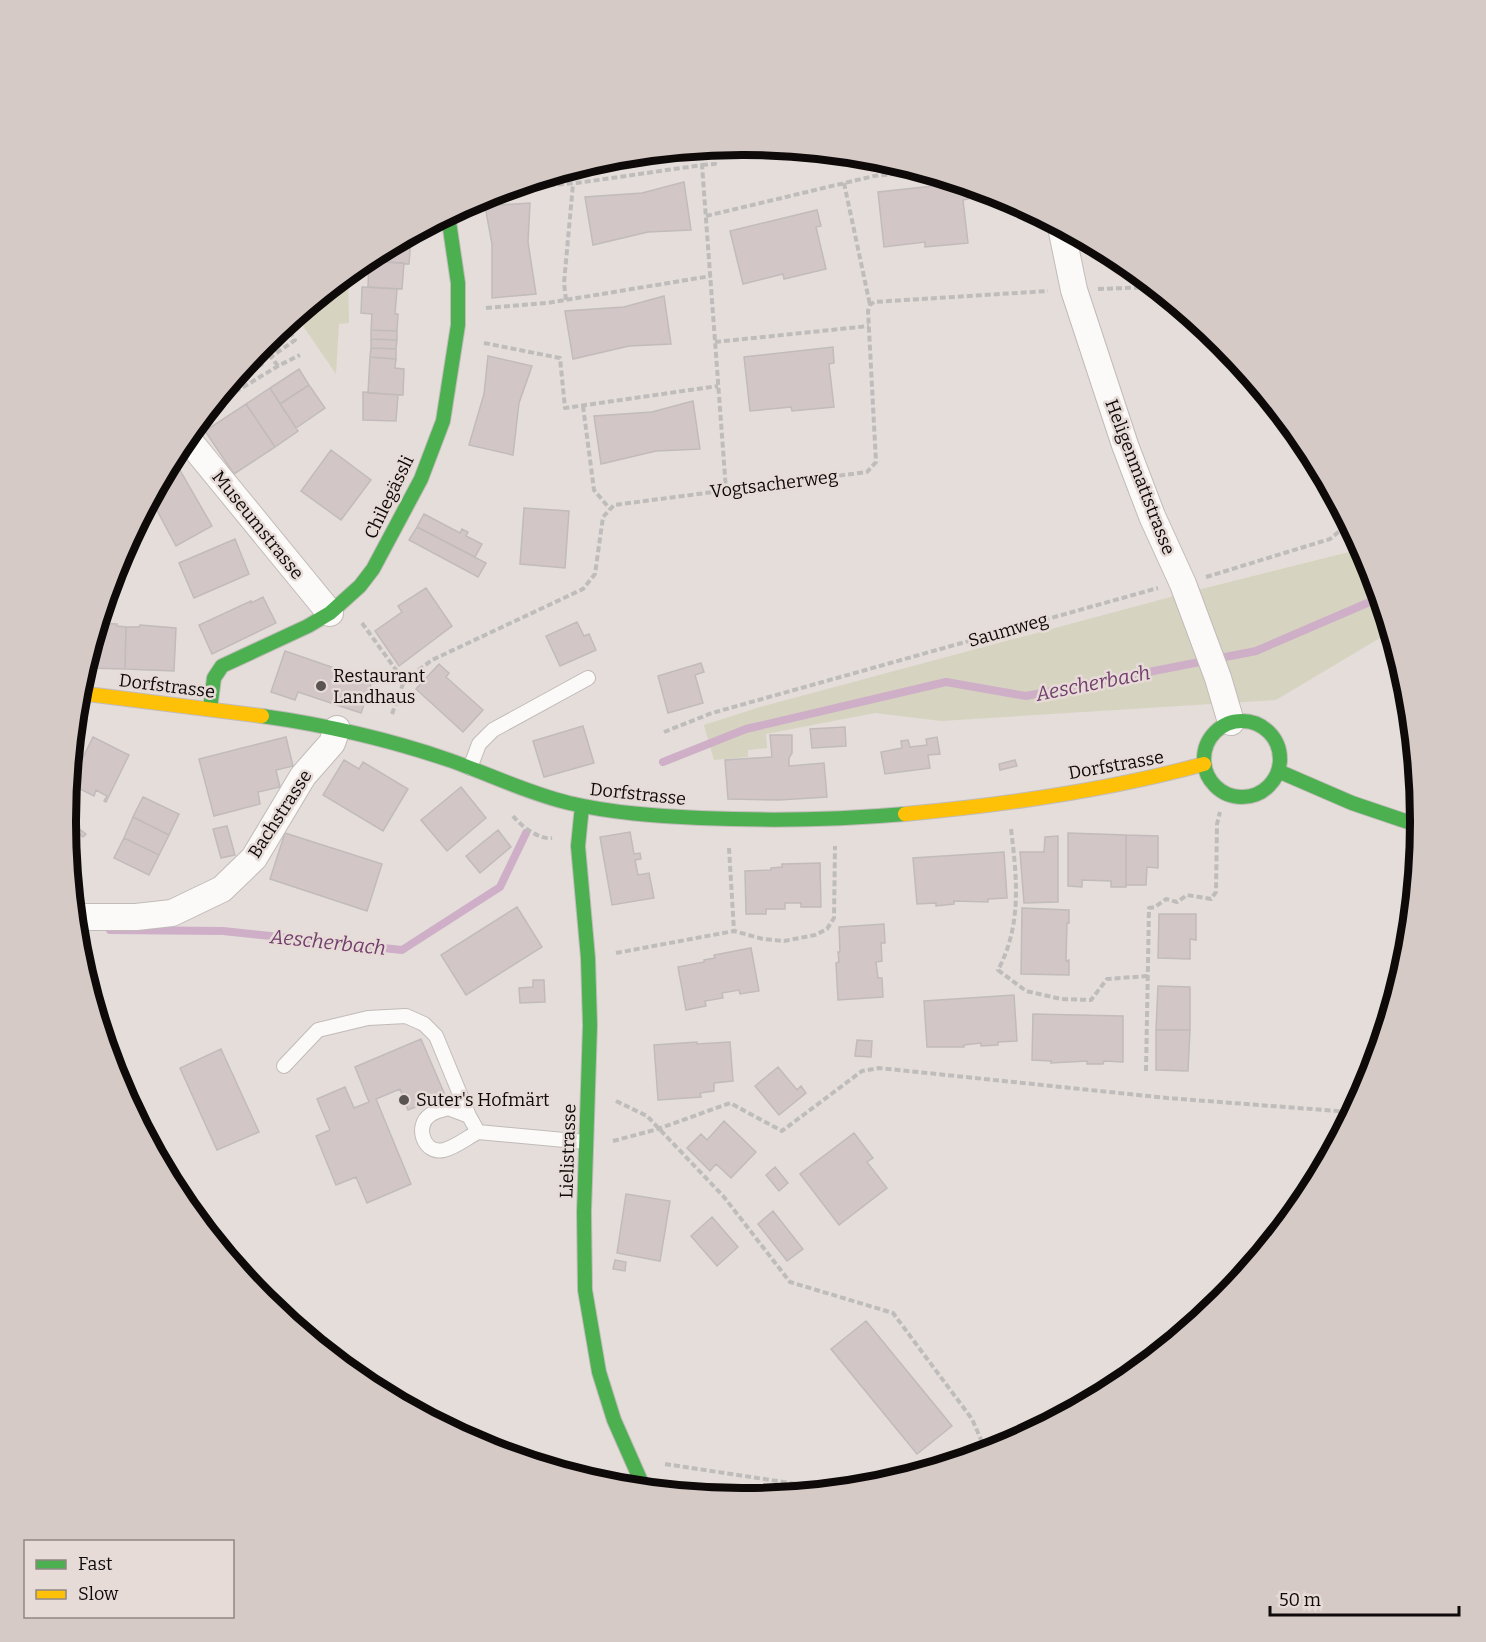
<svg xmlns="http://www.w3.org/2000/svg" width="1486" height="1642" font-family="Bitter,serif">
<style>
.green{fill:#d6d4c0}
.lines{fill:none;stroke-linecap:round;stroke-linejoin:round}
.stream{stroke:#ceafc7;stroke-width:8}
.building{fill:#d3c6c7;stroke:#c1bbbb;stroke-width:1.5}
.lane-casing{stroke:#c1bbb9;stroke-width:16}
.street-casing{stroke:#c1bbb9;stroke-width:28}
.fast-casing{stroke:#c1bbb9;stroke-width:16}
.slow-casing{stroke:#c1bbb9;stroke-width:16}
.path{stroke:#bfbdbc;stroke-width:4;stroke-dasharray:6 3;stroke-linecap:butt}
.lane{stroke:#fbfaf9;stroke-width:14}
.street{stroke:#fbfaf9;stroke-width:26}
.fast{stroke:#4caf50;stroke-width:14}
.slow{stroke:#ffc107;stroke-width:14}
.poi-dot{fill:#595452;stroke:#e7dbd7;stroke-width:2}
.labels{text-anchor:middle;stroke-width:5;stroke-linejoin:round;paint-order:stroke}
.street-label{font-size:18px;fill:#0e0a09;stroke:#e7dbd7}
.poi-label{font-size:18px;fill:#0e0a09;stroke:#e7dbd7;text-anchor:start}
.water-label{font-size:20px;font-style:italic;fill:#723e6d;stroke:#e7dbd7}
.rim{fill:none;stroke:#0e0a09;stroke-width:8}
</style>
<rect width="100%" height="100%" fill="#e4ddda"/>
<path class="green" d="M348,274L349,323L339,324L336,374L301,323L295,317Z
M1361,549L1369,562L1390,632L1276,700L941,721L875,713L766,734L767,748L748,750V757L714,760L704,725L760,707L1178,595Z"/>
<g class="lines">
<path class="stream" d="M663,762L746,729L946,682L1026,696L1256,651L1379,598
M110,930L223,931L402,950L500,887L526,833"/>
</g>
<path class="building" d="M754,145L783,148L755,151Z
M684,182L691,230L648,232L593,245L585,197L642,193Z
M962,183L966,185L968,199L963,200L968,243L925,247V242L884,247L878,192Z
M530,203L528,242L536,294L492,298V244L485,206Z
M817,210L821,226L816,227L826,269L784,279L783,274L743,284L730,231Z
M407,237H411L409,264L375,261V254Z
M369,261L404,263L402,289L368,287Z
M362,287L397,289L395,314H398L397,331L371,330L372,314L361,313Z
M664,296L671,344L629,346L573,359L565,311L624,307Z
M280,329L284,334L255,354L263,365L245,377L241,371L265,342Z
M371,330L397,331V340L371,339Z
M371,339L397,340L396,349L371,348Z
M833,347L834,363L829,364L834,407L792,411L791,407L750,411L744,357Z
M371,348L396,349V359L370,357Z
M488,356L532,366L519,403L513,455L469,445L484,394Z
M370,357L396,359L395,368L404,369L403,395L368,393Z
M299,369L309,385L280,404L270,388Z
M309,385L325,408L296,428L280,404Z
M270,388L298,431L275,447L246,404Z
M363,392L398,395L396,421L363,420Z
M693,401L700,449L656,451L601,464L594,416L652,412Z
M246,404L275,447L234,474L205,431Z
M331,450L371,480L341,520L301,491Z
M173,458L212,526L176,546L151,499Z
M524,508L569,511L565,568L520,564Z
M424,514L460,533L462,529L468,532L466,536L482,544L475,557L417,527Z
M417,527L486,563L478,577L409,540Z
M235,539L249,574L194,598L179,563Z
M426,588L452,626L399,666L375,631L402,612L398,606Z
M263,597L276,623L212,654L199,625L251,601V603Z
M577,622L584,636L589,634L596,650L560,666L546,636Z
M99,623L117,624V626L126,627L125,669L85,668Z
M140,625L176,628L174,671L125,669L126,627H139Z
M285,651L372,681L361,713L298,692L295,700L271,692Z
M701,663L704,672L695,675L703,703L668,713L658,676Z
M439,664L449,673L446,677L483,710L463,732L416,689Z
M583,726L594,763L544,777L533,741Z
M845,727L846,746L812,748L810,729Z
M770,735H792V753L789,758V766L824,763L827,797L779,800L728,799L725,760L772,757Z
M93,737L129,755L106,802L104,801L107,796L96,790L94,796L70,784Z
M286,737L293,766L276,770L280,787L258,792L260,804L214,816L199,759Z
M937,737L940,754L928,755L930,768L885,774L881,752L902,748L901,741L908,740L910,747L927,745L926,739Z
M344,760L359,769L363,762L408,789L383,831L323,795Z
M1015,760L1017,766L1000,770L999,764Z
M461,787L486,818L447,851L421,820Z
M143,797L179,814L169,835L133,817Z
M133,817L169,835L159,855L124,838Z
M66,819L86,834L83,837L79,834L70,847L73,851L69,856Z
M227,826L235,855L221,858L213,829Z
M498,830L511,847L480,873L466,856Z
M630,832L634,854L640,853L641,859L635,860L638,875L649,873L654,898L612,905L600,837Z
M285,833L382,864L367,911L270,879Z
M1068,833L1126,835V887H1111V881L1082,880V887L1068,886Z
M1126,835L1158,836V868L1147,867L1146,885H1126Z
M1058,836V902L1024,903L1020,852H1044L1045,837Z
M124,838L159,855L149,875L114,858Z
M1004,852L1007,898L988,899V902L954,901V904L936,906V903L917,904L913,858Z
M820,863L821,907H801V903H785V909H766V914H746L745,871L771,870V868L782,867V864Z
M517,907L542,947L466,995L441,955Z
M1022,908L1069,910V923H1067L1066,961L1069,960V975L1021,974Z
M1159,914H1196V940L1190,939V959L1158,958Z
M884,924L885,943H881L882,961L876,962L878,978H882L883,997L838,1000L836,963L839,962L838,952H840L839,927Z
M751,948L759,991L740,994L739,990L722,993L723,998L705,1001L706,1006L686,1010L678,967L704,962V960L715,958L714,955Z
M533,980H544L545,1002L520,1003L519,988L533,987Z
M1158,986L1190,987V1030H1156Z
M1014,995L1017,1041L998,1042V1045L981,1046V1043L964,1045V1047H927L924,1001Z
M1033,1014L1123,1016V1062L1104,1061L1103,1064H1087V1061L1051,1063V1061L1032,1060Z
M1156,1030H1190L1188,1071L1156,1070Z
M421,1039L445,1095L408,1110L400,1089L376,1099L411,1184L367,1203L356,1177L336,1185L316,1136L330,1130L317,1099L345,1087L354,1108L369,1102L355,1067Z
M857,1040L872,1041L871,1057L855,1056Z
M697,1042V1044L730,1042L733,1081L714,1083V1091L700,1093L701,1097L658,1100L654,1045Z
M221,1049L259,1132L217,1150L180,1068Z
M778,1067L797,1090L801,1086L806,1093L779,1115L755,1086Z
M724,1121L756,1152L731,1178L716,1164L710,1171L687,1148L701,1134L707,1140Z
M854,1133L873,1158L867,1162L887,1188L839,1225L800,1174Z
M775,1167L788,1183L779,1191L766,1175Z
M626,1194L670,1201L660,1261L617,1253Z
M773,1211L803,1249L787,1261L758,1224Z
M712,1217L738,1247L717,1266L691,1236Z
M615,1260L626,1262L625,1271L613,1269Z
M866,1321L952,1426L917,1454L831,1349Z"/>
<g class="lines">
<g class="lane-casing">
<path id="lane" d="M470,768L479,744L493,730L588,678
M284,1066L318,1030L368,1018L406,1016L424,1024L436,1036L469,1116L478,1132L586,1142
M469,1116L448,1108C443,1110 435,1111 430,1115C414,1126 424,1155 444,1150C456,1147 468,1137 478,1132"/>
</g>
<g class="street-casing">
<path id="street" d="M1061,227L1074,290L1125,445L1152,516L1183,584L1218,678L1231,722
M186,437L330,613
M75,917H136L172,913L222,889L254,858L303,776L332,743L337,729"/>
</g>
<g class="fast-casing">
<path id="fast" d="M210,709L214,678L222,666L308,626L330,613L360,586L373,569L421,479L443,421L458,325V283L448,215
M262,716C326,725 388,739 449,760C489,774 527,793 569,803C612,813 656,816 700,818C769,821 837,820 905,814
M1204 759a38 38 0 1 1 76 0a38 38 0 1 1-76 0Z
M1278,771L1352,803L1420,826
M582,806L578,846L588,958L590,1025L584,1212L585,1290L599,1372L614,1420L644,1488"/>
</g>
<g class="slow-casing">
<path id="slow" d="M79,693L262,716
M905,814C1003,805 1109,790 1204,764"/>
</g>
<path class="path" d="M883,159L885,175
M702,165L715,164L714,147
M844,183L870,305
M504,189L577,183L702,165L726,490
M706,216L874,176L923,171
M1098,289L1154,287
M566,300L564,283L573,184
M486,308L547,303L711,276
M715,342L869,326
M484,343L560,358L565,408L718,386
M278,366L271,357L295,340L285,325
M212,406L278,366L300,355
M583,406L594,490L610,509
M1206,577L1330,539L1348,524
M362,623L404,681
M404,681L432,660L583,589L595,574L603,517L614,505L867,472L876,462L868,311L870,305L874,302L1048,291
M392,714L404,681
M664,732L712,713L1158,588
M74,739L84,721
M513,816C521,826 539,840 552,838
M1011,829C1017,878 1022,925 998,970L1026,991L1061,999L1091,1000L1107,979L1148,976
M729,848L734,931
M616,953L734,931L763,939L784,941L815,935L827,929L834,918L835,846
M1146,1071L1149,908L1155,907L1166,899L1177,902L1187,895L1211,899L1216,892L1217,824L1220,812
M616,1101L647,1116L724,1197L790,1282L893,1313L972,1419L986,1451
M613,1141L658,1129L730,1103L782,1131L862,1071L879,1068L1167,1098L1351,1112
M665,1464L830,1489"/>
<use href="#lane" class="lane"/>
<use href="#street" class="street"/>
<use href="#fast" class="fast"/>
<use href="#slow" class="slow"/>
</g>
<g class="poi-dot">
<circle cx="321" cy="686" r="6"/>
<circle cx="404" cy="1100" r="6"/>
</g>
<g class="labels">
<g class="street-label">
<text transform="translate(1140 477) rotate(69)" y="6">Heligenmattstrasse</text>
<text transform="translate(774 484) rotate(-7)" y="6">Vogtsacherweg</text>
<text transform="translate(389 497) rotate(-64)" y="6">Chilegässli</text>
<text transform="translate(258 525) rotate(51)" y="6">Museumstrasse</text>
<text transform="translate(1008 630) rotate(-16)" y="6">Saumweg</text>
<text transform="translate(167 686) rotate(7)" y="6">Dorfstrasse</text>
<text transform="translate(1116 765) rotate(-10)" y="6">Dorfstrasse</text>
<text transform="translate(638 794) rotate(6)" y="6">Dorfstrasse</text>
<text transform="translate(280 814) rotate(-57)" y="6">Bachstrasse</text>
<text transform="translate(568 1151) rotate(-88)" y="6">Lielistrasse</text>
</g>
<g class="poi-label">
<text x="333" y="682">Restaurant<tspan x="333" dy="21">Landhaus</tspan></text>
<text x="416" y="1106">Suter's Hofmärt</text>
</g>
<g class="water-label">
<text transform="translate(1093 683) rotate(-11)" y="7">Aescherbach</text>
<text transform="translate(328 942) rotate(6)" y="7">Aescherbach</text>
</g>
</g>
<path d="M0 0H1486V1642H0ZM742 155H744A666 666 0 0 1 1410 821V822A666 666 0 0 1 744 1488H742A666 666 0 0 1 76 822V821A666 666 0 0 1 742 155Z" fill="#d6cac7" fill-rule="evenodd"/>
<path class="rim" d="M742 155H744A666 666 0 0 1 1410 821V822A666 666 0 0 1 744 1488H742A666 666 0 0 1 76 822V821A666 666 0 0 1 742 155Z"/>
<rect x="24" y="1540" width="210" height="78" fill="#e7dbd7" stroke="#908785" stroke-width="1.5"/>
<rect x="36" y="1560" width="30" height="9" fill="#4caf50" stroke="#908785" stroke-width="1.5"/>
<text x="78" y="1570" font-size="18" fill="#0e0a09">Fast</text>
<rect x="36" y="1590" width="30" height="9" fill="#ffc107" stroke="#908785" stroke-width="1.5"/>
<text x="78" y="1600" font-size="18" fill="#0e0a09">Slow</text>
<path d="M1270 1606v9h189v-9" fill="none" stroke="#0e0a09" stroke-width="3"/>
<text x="1279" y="1606" font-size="18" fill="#0e0a09" stroke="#e7dbd7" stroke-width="4.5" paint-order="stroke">50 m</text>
</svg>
